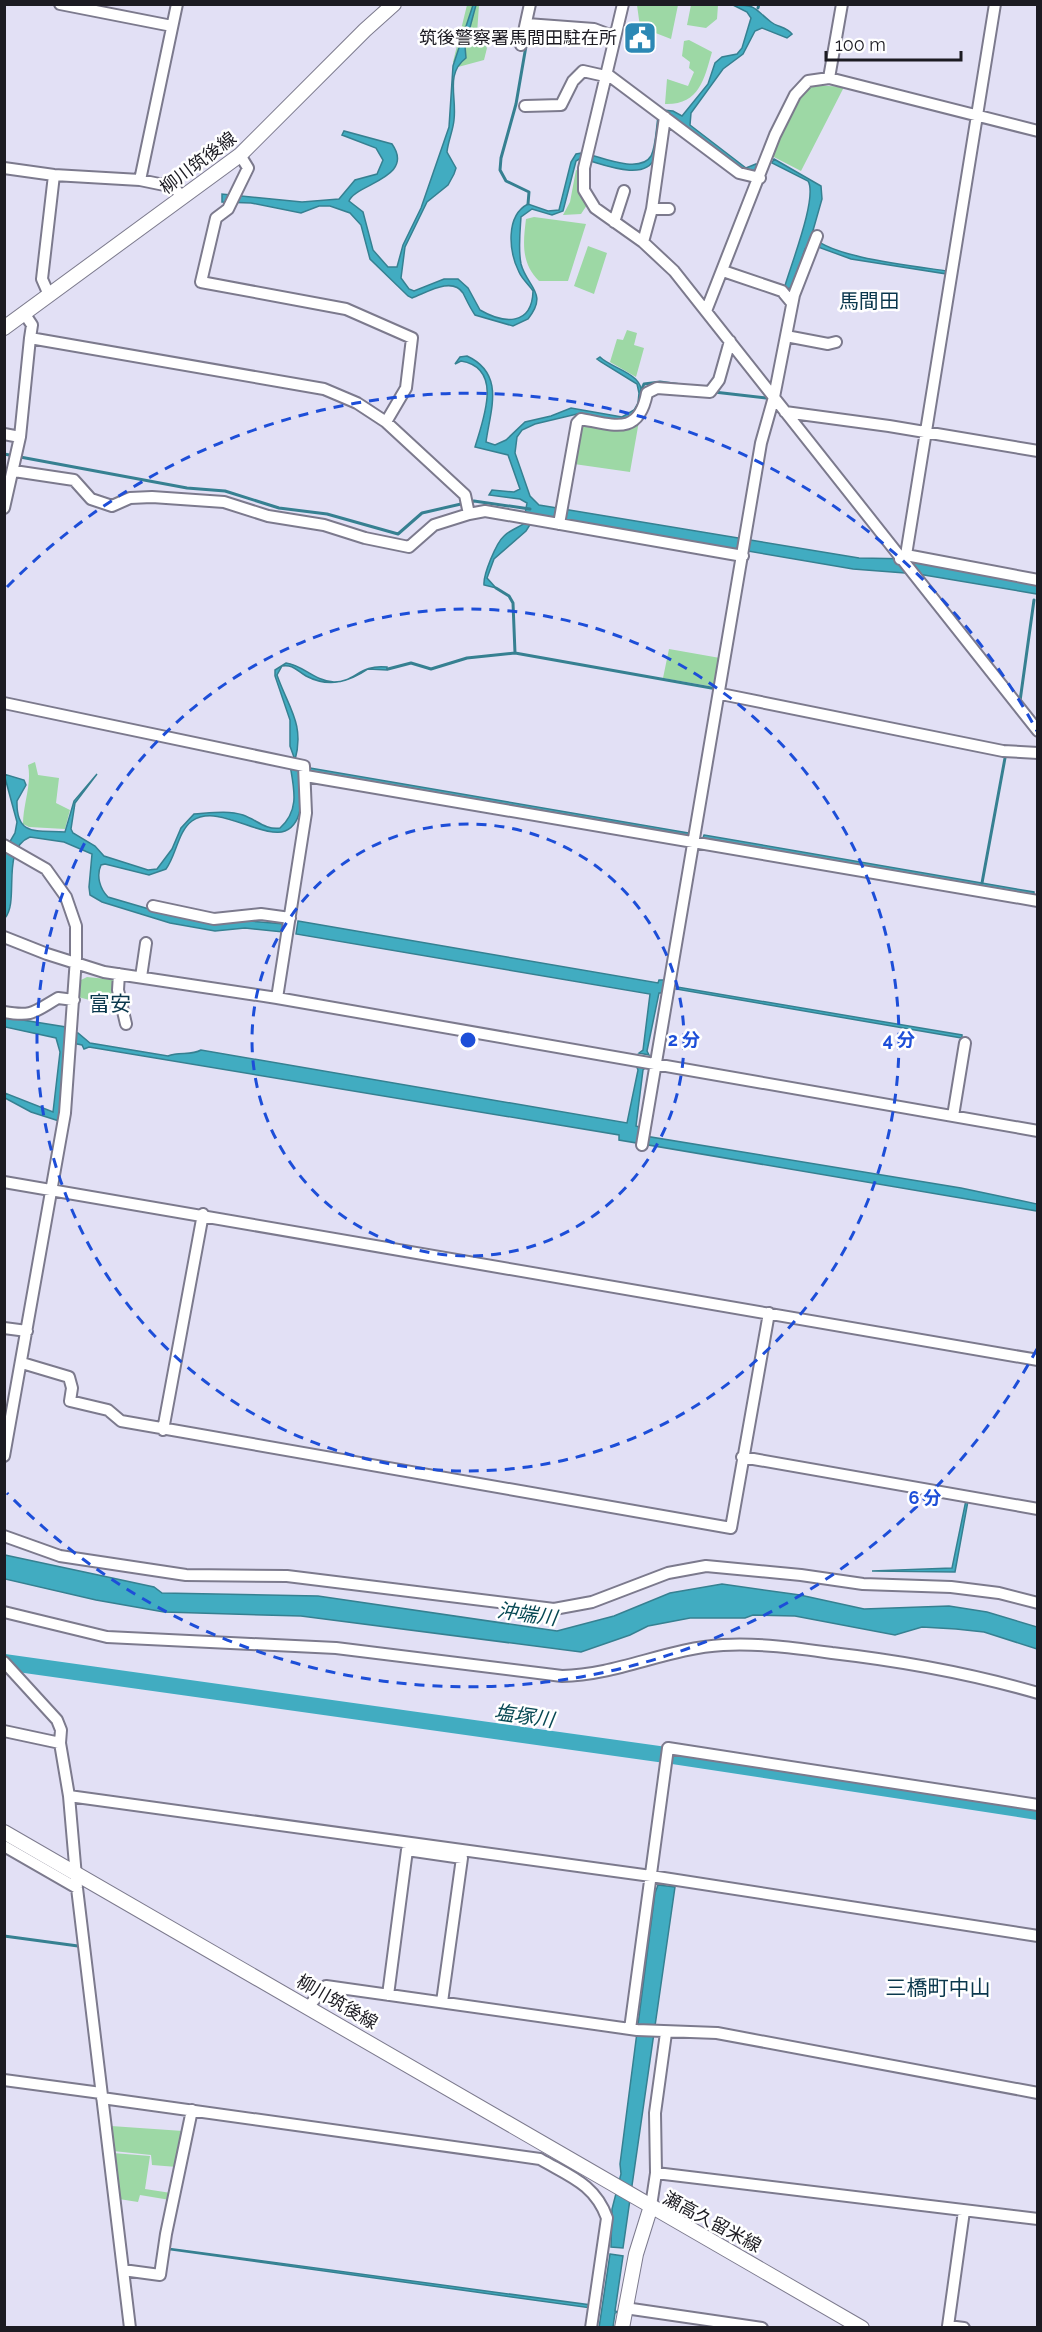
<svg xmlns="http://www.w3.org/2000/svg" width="1042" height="2332" font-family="Raleway,'Noto Sans JP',sans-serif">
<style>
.green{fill:#9dd8a5}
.water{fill:#41acc1;stroke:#368091;stroke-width:1.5}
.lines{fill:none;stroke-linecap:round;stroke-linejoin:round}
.stream{stroke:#368091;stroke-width:3}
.river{stroke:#41acc1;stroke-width:16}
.minor-casing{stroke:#7c7a8d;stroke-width:14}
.major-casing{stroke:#7c7a8d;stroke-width:16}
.minor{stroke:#fff;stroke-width:10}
.major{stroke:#fff;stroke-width:14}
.ring{fill:none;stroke:#1d4ed8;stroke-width:3;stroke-dasharray:10 8}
.labels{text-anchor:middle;stroke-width:5;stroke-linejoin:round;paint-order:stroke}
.poi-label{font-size:18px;fill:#1c1b22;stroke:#fff;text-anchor:end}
.street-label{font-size:18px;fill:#1c1b22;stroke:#fff}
.neighbourhood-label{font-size:20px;fill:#0a374c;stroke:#fff}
.water-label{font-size:20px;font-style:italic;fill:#084954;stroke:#fff}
.quarter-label{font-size:21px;fill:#0a374c;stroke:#fff}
.centre{fill:#1d4ed8;stroke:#fff;stroke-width:3}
.ring-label{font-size:18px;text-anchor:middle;font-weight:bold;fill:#1d4ed8;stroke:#fff;stroke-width:5;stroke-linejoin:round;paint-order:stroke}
</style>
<rect width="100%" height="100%" fill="#e2e0f5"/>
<path class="green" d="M467,5H479L477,34L487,48L484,60L458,67L453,62Z
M637,5H678L671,39L640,27Z
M691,5H718L717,19L706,28L687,25Z
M689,40L712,52C704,80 699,105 665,104L667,79L688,86L694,72L689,68L690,62L682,56L684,41Z
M813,85L844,87L801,171L772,156C782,132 790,98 813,85Z
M576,170L579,171L587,205L581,214L563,215L570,202Z
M534,217L586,224L568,281H539C521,263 523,243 526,219Z
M588,246L607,253L594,294L574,286Z
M627,330L637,333L634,345L644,348L636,377L610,362L617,339L623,340Z
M639,421L630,472L574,464L580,423L628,429Z
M669,649L720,658L715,687L663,678Z
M35,762L38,775L59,778L56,803L70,810L65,829L29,827L23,824C23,804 32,784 28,765Z
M87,977L117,980V1007L78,997L79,981Z
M111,2126L183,2131L177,2167L152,2165L151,2155L113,2151Z
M113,2153L150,2156L145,2189L171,2193L170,2200L140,2195L138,2202L119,2199Z"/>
<path class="water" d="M473,5H476L465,46L466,58C445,74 457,96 454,120C453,131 448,141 447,152L456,168L454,174L448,185L427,202L405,247L401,278L409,289L414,291L444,279H458L468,288L480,310C504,324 532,326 533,291C529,285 522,279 519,272C509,252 505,216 528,204L548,211L559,210L571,162L576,154L582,153L581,158L576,161L563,211L552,215L532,209L521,217C520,232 518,249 521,264C527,287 549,293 528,319L513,326L475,315C470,308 467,301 463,293C452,276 426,293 412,298L408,296L370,259L361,225L350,213L330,206H319L301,213L251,203L222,202V194L302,202L339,199L355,180L377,174L383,160L376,148L342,135L344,131L392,144C416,178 355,184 349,201L363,212L373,250L388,267H397L403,245L421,208L449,127L453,66Z
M733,5C758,5 753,8 771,22C777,27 787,27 792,34L787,38L762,28L755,31L743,54L723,69L691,113L690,125L746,168L756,164L759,167L753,171L742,170L662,110L673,111L682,116L708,84L715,63L722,57L737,54L742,48L751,18L747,12Z
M658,117L661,119C660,131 659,145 655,157C647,181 607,166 590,161L591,155C605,159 641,173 651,156C656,146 656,129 658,117Z
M774,159L821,186L822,199L812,234C821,257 922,267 947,271V274L851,259L810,244L805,249L792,288L784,289C790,267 818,197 808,181L772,163Z
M467,356C506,374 490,411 486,442L495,445L506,440L525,422L551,416L571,408L622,417L634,410L638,403L639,393L637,384L601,362L597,359L600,357C613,370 647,373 641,399C638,411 633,415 624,421L577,414L535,424L522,430L517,437L515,453L530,496L539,505L859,558L913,559L1037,584V594L918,574L853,569L536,515L526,531L494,559L487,578L496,588L484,585C483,575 496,543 504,536C511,529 521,527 529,520L525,514L527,503L520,499L489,495L492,490L514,492L520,489L508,455L475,447C483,420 504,368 461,361L455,364L460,357Z
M286,663C303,665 314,681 334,682C356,682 359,664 387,667V670L368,669C349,682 329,688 306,676C297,671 293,664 282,666L277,675C288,707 305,724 295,760L290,746V720L275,676V670Z
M290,765L300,767C300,782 303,800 299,814C284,862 225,798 192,821C178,831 176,856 166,869L149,875L105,864L101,865C96,876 100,889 108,897L166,914L285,924L283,932L245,928L215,931L170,923L102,902L90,895L89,887L92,854L64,842L30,837C0,849 20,901 5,918V850L15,833L17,822L4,774L24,780L26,785L17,801C16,837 37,830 65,832L74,801L97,774L75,803L71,829L73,833L95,846L104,856L148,870L157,869L172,849L181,828L194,814C210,813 228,810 243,815C257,820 265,830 280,828C300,810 294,789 290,765Z
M310,768L689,833L688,835L309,771Z
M704,835L1034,892V895L703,838Z
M298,921L658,983L659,980H665L663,993H659L647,1051L649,1055L639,1053L643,1050L650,994L296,934Z
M677,987L962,1035V1038L676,989Z
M4,1017L66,1027L70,1032L78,1033L90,1043L168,1056C179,1051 191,1056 201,1050L627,1123L638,1070L636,1065L646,1067L643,1070L636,1126L639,1127V1135L961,1188L1037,1204V1211L619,1140V1135L89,1047L84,1049L82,1045L72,1043L59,1121L31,1112L5,1098V1093L53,1112L60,1052L56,1038L5,1027Z
M966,1500L968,1501L955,1572L872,1571L952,1568Z
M5,1555L154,1587L162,1593L318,1596L557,1631L614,1616L670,1593L722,1584L800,1595L864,1609L949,1606L987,1612L1037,1627V1649L984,1632L956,1629L922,1627L895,1635L795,1616L753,1615L745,1618H690L648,1626L630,1635L581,1652L301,1616L164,1612L96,1600L5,1579Z
M658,1885L675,1887L623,2248L611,2247L612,2209L621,2174L620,2164L655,1893Z
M166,2248L591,2305V2308L166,2249Z
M610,2254L623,2256L615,2311L618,2312L615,2313L613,2327L599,2328Z"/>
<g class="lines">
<path class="stream" d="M758,8L759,4
M526,46L516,104L501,158L500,170L506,181L529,192L528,204
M641,391L644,384L660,382L682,385
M714,392L766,398
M4,454L187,488L225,491L279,508L327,514L398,534L422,513L474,501L530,509
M496,588L509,596L513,603L515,653
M388,669L411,663L431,669L467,658L515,653L717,689
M1020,701L1034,600
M982,883L1005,758
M4,1936L78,1946"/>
<path class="river" d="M4,1662L673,1756L1038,1812"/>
<g class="minor-casing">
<path id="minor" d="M60,4L172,26
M623,4L584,168V190L595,208L643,242L674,271L1038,731
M527,24L594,29L615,37
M521,45L530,4
M607,74L739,173L760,178
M829,78L842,4
M525,106L561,105L573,81L583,71L605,76
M240,155L248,168L228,209L216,218L201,282L346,309L412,338L406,388L386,422
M4,168L54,175L140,180L174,187L182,197
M140,180L177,4
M652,209H669
M614,222L624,191
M643,242L652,209L665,117
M723,271L782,291L792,303
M49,295L42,279L54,175
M706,311L775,135L795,95L808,81L829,78L1038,131
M786,336L828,344L836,342
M785,412L889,426L1038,451
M4,434L20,437L30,338
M14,471L74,480L91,499L112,506L130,498L152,497L224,502L268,516L324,525L365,538L409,547L434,525L469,514L465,495L386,422L357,403L324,389L30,338L32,325L24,313
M4,508L20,437
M469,514L485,511L743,556
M559,524L577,423L581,419C614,425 639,436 647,393L657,388L710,392L719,380L730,341
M906,555L1038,580
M900,559L906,555L995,4
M721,694L1003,751L1038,753
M4,703L304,766L306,813L277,998
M306,776L1038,901
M4,845L46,869L66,897L76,926V958L65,1113L4,1456
M153,906L214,919L261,914L290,918
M4,937L47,954L104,972L277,998L1038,1131
M119,974L118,990L126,1024
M141,977L146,943
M4,1012C33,1017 34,1012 58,998L74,1000
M953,1116L965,1043
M642,1145L761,443L774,397L794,295L817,236
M4,1182L1038,1360
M4,1328L27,1331
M22,1363L69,1377L72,1388L70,1401L108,1410L121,1421L731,1528L769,1313
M163,1430L203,1214
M742,1457L1038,1509
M4,1536L60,1556L186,1575L287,1576L554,1609L592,1602L668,1573L706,1566L801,1575L863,1584L951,1587L999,1593L1038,1603
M4,1612L107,1637L336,1648L562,1676C617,1675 668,1648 723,1645C759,1643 796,1648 832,1653C902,1661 969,1673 1038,1693
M4,1662L57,1720L61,1730L60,1743L69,1796L77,1888L130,2328
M4,1731L60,1743
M69,1796L651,1876L1038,1936
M4,1846L77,1888
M388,1995L407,1850L462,1858L442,2002
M309,2006L326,1986L637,2030L717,2033L1038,2093
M630,2029L668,1748L1038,1805
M4,2080L101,2093
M102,2098L540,2159C569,2176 595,2184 607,2218L591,2328
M656,2173L1038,2219
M651,2206L656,2173L655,2113L666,2033
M123,2270L160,2275L166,2234L192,2110
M625,2308L762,2328
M964,2328L948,2326L964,2211"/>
</g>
<g class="major-casing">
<path id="major" d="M4,328L240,155L365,30L394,4
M4,1832L862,2328
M622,2328L636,2254L651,2206"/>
</g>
<use href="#minor" class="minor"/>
<use href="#major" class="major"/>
</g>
<g class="ring">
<circle cx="468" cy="1040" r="216"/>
<circle cx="468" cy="1040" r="431"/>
<path d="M1037 1349A647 647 0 0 1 7 1493M7 587A647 647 0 0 1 1037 731"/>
</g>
<defs>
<g id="civic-square" transform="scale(1.725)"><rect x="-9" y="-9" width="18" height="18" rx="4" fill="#2c88b5" stroke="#fff"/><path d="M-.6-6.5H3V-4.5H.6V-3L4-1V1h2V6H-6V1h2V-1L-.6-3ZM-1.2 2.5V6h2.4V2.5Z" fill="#fff"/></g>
</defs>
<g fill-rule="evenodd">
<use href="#civic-square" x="640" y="38"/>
</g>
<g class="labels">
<g class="poi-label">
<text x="617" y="44">筑後警察署馬間田駐在所</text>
</g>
<g class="street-label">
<text transform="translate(198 163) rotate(-37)" y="6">柳川筑後線</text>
<text transform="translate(337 2002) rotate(30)" y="6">柳川筑後線</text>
<text transform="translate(712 2222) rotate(28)" y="6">瀬高久留米線</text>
</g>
<g class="neighbourhood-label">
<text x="869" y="308">馬間田</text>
</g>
<g class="water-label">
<text transform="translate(527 1614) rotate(8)" y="7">沖端川</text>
<text transform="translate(524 1716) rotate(8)" y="7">塩塚川</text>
</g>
<g class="quarter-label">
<text x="110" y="1011">富安</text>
<text x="938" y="1995">三橋町中山</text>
</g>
</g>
<circle cx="468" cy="1040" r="9" class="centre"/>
<g class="ring-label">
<text x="684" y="1046">2 分</text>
<text x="899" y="1046">4 分</text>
<text x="925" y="1504">6 分</text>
</g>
<rect width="1042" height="2332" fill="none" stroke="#1c1b22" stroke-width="12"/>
<path d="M826 51v9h135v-9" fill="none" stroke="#1c1b22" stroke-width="3"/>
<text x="835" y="51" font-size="18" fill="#1c1b22" stroke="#ffffff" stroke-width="4.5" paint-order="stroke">100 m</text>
</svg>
